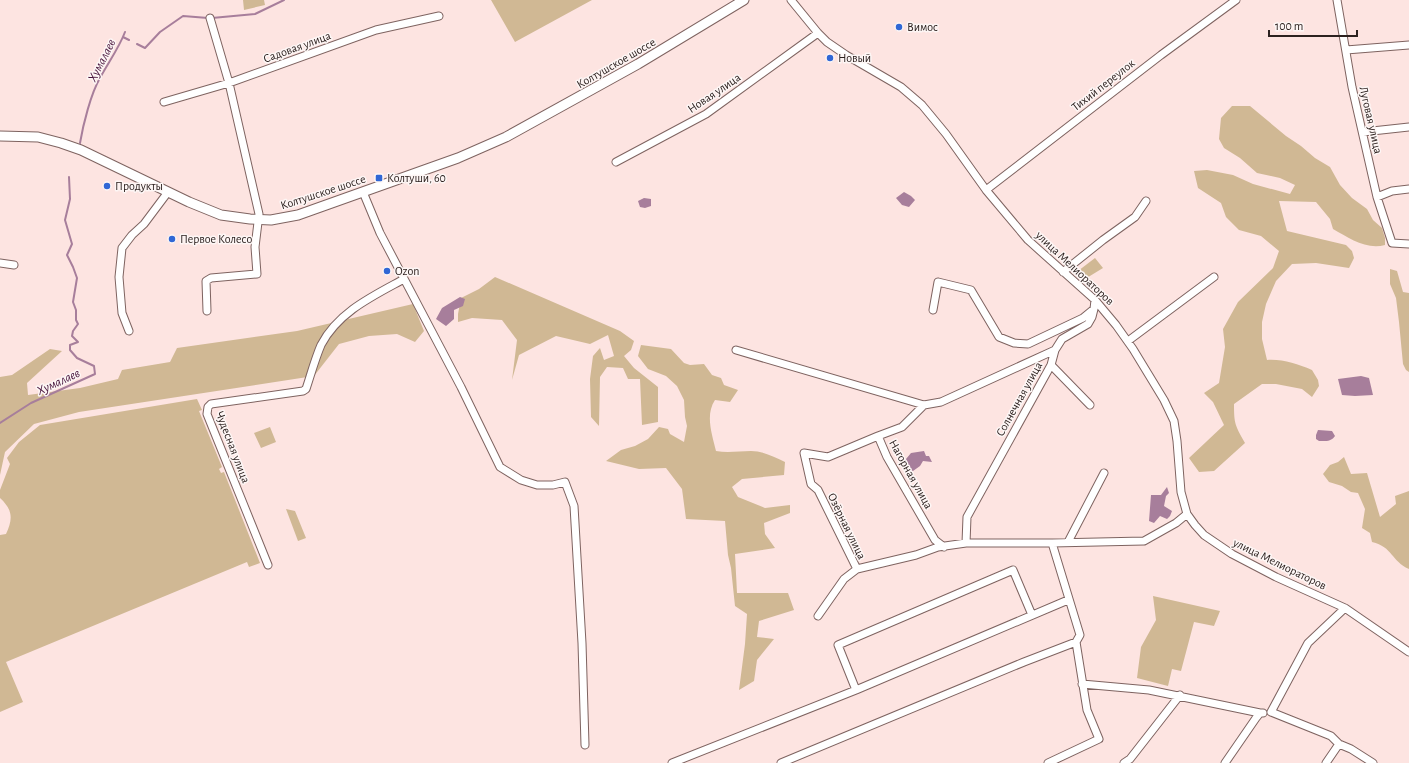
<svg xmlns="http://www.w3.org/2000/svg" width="1409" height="763" font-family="'Alegreya Sans',sans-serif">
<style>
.green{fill:#d0b894}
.water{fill:#a77e9b}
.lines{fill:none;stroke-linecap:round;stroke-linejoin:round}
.stream{stroke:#a77e9b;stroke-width:2}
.minor-casing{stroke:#7e6360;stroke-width:9}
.secondary-casing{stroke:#7e6360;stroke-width:11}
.minor{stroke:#fff;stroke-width:7}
.secondary{stroke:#fff;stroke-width:9}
.poi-dot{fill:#3067d5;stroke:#fdf6f5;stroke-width:1.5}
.labels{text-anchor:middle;stroke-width:3;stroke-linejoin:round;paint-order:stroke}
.poi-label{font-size:12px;fill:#2c211f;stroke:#fdf6f5;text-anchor:start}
.street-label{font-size:12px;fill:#2c211f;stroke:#fdf6f5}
.water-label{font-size:13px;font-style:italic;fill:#46133b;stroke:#fdf6f5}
</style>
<rect width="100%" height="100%" fill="#fde4e1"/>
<path class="green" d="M243,0H264L265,5L244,10Z
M491,0H592L515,42Z
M1232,106H1250L1286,136L1301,146L1315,158L1330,167L1340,185L1352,198L1367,209L1373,220L1382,228L1385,238V245C1366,250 1349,238 1333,229L1330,219L1316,202L1279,201L1287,231L1346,245L1352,251L1354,258L1349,268L1316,263L1292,264L1276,281L1266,304L1262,322V339L1267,360C1283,359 1297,364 1312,370L1318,380L1319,386L1312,397L1302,389L1276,384H1262L1234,404C1234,424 1235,425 1245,443L1214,471L1199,472L1189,458L1224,425L1213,402L1204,393L1219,383L1225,347L1223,329L1238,302L1273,268L1279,251L1261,236L1239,230L1226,217L1221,203L1198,188L1194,171L1207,170L1233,175L1253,184L1290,194L1295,185L1280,178L1257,173L1240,158L1224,148L1219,139L1221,118Z
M1095,258L1103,268L1085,279L1078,271Z
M1390,269L1397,271L1403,292L1409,293V372L1406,370L1403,364L1399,322L1396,298L1390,284Z
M495,277L620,331L634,341L631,350L624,356L634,368L658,387V422L642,425L640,379H628L623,368L607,367L600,377L599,426L591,417L590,379L593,356L600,348L604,360L614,356L608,335L590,344L556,336L519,355L512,380L517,340L502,320L472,318L458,322V314L461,298L479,289Z
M413,304L424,331L415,342L397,334L369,336L339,344L314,376L79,412L34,424L5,452L0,475V377L12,375L50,349L62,351L27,383L28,395L80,388L118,379L122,370L170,362L177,348L297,331Z
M641,345L671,349L684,363L690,365L704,364L712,375L721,378L724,385L738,390L730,402L715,400C705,415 712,434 716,451C728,453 739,451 751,451C763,451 774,457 785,462L784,475L742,479L732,487L738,497L765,508L790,505V513L764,523L765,534L775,548L735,554L737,593H788L794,610L759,621L757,637L774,639L757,660L754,681L739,690L745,644L747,614L735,606L731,568L728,555L725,521L686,519L682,489L666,468L639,469L606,461L621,450L635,446L648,439L659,427L668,429L670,434L684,442L687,426L685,417L684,400L677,386L666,376L648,369L638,356Z
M197,399L202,410L199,411L222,467L219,469L221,473L224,472L260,563L249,567L247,562L6,662L23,702L0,712V535L6,534C13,519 13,510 0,498V490L10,464L7,458L19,442L40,425Z
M270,427L276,442L261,448L254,433Z
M1344,457L1351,474L1367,473L1380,517L1396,504L1395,496L1409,491V569C1391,561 1393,547 1372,542L1370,533L1362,528L1365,509L1358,493L1351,492L1342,486L1329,482L1323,474L1330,465L1338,462Z
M286,509L295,511L306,538L298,541Z
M1153,596L1220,611L1214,626L1194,622L1181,671L1172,669L1168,686L1137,678L1141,647L1156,620Z"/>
<path class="water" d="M904,192L911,196L915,200L909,207L902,205L896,198Z
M644,198L651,199V206L645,208L640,207L638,201Z
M460,297L465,299L463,306L454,310V319L446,326L436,319L442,308Z
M1361,376L1369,378L1373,395L1355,396L1342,395L1338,379Z
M1318,430L1332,431L1335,436C1331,442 1325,441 1319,441L1316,439V435Z
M924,451L926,456H929L932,462L923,461L920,466L913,471L907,468L906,459L911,453Z
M1167,487L1169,493L1166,496L1164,506L1172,511L1170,516L1167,519L1160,516L1154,523L1149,521L1151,495H1161Z"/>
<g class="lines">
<path class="stream" d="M212,18L255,14L284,0
M123,37L129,40
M137,44L145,48L160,32L183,16L208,18
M80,143C83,125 91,93 100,78C108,63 119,48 125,32
M0,423L31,403L95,374L94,366L77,358L70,350V345L78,342L72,336L73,331L78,324L76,320V310L73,302L77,278L73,267L67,255L72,244L65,220L70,199L69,177"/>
<g class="minor-casing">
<path id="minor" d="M791,0L818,33L827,42L846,55L901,87L922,105L946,134L986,190L1028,240L1095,300L1116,325L1133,349L1164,400L1174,421L1177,441L1181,492L1187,514L1195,525L1204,535L1232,554L1276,577L1345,608L1409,652
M1337,0L1352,87L1377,197L1392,243L1409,244
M1346,50L1409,45
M164,102L229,83L376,30L439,16
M1363,132L1409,127
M616,162L706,114L818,33
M986,190L1161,55L1236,0
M363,192L380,233L461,387L500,467L521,480L537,485H553L565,482L574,506L582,643L585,745
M1377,197L1392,191L1409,189
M0,263L14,265
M1063,272L1103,240L1135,217L1146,201
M933,310L938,282L971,290L999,337L1014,343L1028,344L1083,318L1094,309L1095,300
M207,311L206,281L211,278L257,274L255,247L259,214L229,83L210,18
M129,331L122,313L119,277L122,248L132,235L144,224L168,192
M1128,341L1214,277
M736,350L924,405L941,402L1055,350L1051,365L967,517L966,543
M1055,350L1062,339L1088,324L1092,317L1094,309
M1051,365L1090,405
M924,405L902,427L878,436L887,457L935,540L944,547
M878,436L828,457L804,453L811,484L818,490L857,569L916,555L938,547L966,543H1052L1144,541L1176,523L1187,514
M1068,542L1104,473
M268,565L207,414L208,407L211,404L303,391L306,389C311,374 315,359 321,345C338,312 373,296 404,279
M818,616L844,579L857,569
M1082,684L1149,690L1260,713
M856,690L838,645L1013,570L1032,615
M1271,712L1308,643L1345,608
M1271,712L1331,736L1339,744L1351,749L1373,763
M672,763L856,690L1068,600
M781,763L1024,662L1076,642
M1048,763L1099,739L1087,710L1076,642L1080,635L1052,543
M1124,763L1130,759L1180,695
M1225,763L1256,718L1260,713H1263
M1326,763L1339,744"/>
</g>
<g class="secondary-casing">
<path id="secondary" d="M0,136L38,137L61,143L81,150L189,202L221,215L250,219L271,220L298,215L458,158L506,137L638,64L744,0"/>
</g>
<use href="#minor" class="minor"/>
<use href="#secondary" class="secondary"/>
</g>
<g class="poi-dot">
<circle cx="899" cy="27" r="4"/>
<circle cx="830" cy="58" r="4"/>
<rect x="375" y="174" width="8" height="8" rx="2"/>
<circle cx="107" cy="186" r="4"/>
<circle cx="172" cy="239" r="4"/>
<circle cx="387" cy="271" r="4"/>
</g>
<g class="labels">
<g class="poi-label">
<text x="907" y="31">Вимос</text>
<text x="838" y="62">Новый</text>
<text x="387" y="182">Колтуши, 60</text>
<text x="115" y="190">Продукты</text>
<text x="180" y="243">Первое Колесо</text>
<text x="395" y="275">Ozon</text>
</g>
<g class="street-label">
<text transform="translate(297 47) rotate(-20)" y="4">Садовая улица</text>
<text transform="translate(616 63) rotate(-30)" y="4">Колтушское шоссе</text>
<text transform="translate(1103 85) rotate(-38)" y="4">Тихий переулок</text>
<text transform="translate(714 93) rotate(-34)" y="4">Новая улица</text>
<text transform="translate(1371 120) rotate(77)" y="4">Луговая улица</text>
<text transform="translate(323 192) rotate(-18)" y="4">Колтушское шоссе</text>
<text transform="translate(1075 268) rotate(43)" y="4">улица Мелиораторов</text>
<text transform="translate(1019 399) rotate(-61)" y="4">Солнечная улица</text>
<text transform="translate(233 447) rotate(69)" y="4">Чудесная улица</text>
<text transform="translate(911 474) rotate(61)" y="4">Нагорная улица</text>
<text transform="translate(847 526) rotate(64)" y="4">Озёрная улица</text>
<text transform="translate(1280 564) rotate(26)" y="4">улица Мелиораторов</text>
</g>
<g class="water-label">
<text transform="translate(101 60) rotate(-63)" y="5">Хумалаев</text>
<text transform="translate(58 381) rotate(-25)" y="5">Хумалаев</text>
</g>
</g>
<path d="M1269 30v6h88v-6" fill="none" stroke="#2c211f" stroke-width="2"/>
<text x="1275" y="30" font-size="12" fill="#2c211f" stroke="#fdf6f5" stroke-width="3" paint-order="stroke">100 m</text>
</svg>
